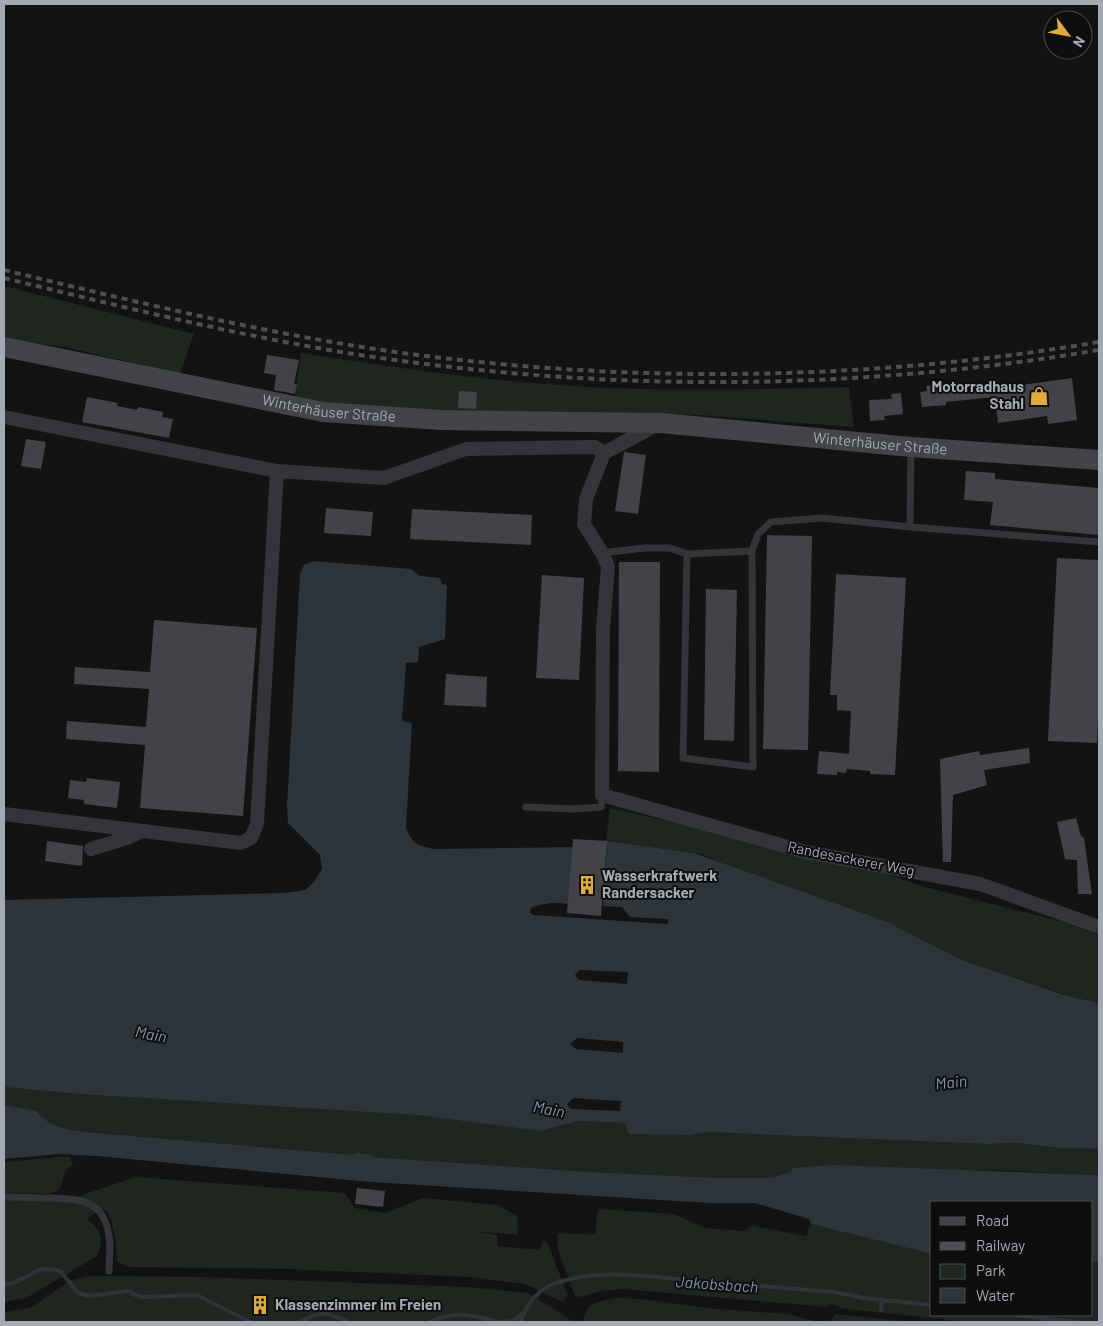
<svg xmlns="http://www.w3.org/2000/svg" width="1103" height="1326" font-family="Barlow,sans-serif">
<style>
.green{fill:#1f2620}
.water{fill:#2d353b;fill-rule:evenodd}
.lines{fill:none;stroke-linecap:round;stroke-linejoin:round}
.stream{stroke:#2d353b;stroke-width:4}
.building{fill:#424347}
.lane{stroke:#343539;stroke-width:7}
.street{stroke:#343539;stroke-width:14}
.secondary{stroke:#424448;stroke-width:20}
.rail{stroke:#4d4f53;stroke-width:4;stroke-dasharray:6 5;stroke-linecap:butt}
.labels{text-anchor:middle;stroke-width:4;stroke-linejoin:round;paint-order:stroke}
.poi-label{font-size:15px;font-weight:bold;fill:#a5a9b3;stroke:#0e0e0f;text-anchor:start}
.street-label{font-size:15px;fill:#a5a9b3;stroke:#0e0e0f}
.water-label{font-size:16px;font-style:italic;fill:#7f96ab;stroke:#0e0e0f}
</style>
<rect width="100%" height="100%" fill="#131314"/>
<path class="green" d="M4,286L194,334L180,374L65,347L4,339Z
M301,353C403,369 507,384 610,388C690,391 770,389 849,387L854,427L699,415L583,412L411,410L340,406L295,397Z
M610,808L848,860L921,886L1064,922L1099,935V1003L1065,995L961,959L864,935L791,894L702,854L606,841Z
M4,1087L78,1094L416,1115L541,1131L578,1121L626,1123L627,1130L690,1135L706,1132L987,1144L1017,1143L1060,1148L1099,1149V1175L996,1170L790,1172L771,1178H720L590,1172L372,1157L70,1130L42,1120L36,1111L4,1105Z
M60,1157H70L73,1165L66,1170L59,1190L49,1194L4,1193V1162Z
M135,1177L345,1193L354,1208L384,1213L423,1198L498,1205L517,1216L518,1235L473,1231L497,1235L498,1246L540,1250L543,1241L547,1242L568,1296L564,1298L565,1302C550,1299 539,1288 524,1284L470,1277L289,1269L128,1267L117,1261L116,1243L111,1219L107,1211L99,1210L87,1219C102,1229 104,1240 97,1256L26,1298L4,1302V1197L76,1199L85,1194Z
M598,1209L674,1214L705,1228L744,1231L752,1226L806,1236L811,1224L932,1254V1315H1092V1261H1099V1322H967L839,1308V1306L829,1304L827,1307L623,1289L603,1291L579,1297L575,1296L558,1250L557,1233L595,1235Z
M90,1276L202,1277L469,1287L528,1293L567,1317L572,1322H4V1312L32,1307L71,1280Z
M616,1298L641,1299L716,1309L788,1314L818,1322H583L586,1310L594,1303Z
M836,1314L908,1322H829Z"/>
<path class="water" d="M314,561L411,569L420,576L440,578L442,584L447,585L445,639L419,647L418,662L406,663L402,721L412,723L406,827C412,844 417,845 433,849L573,847L568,904C553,902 544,903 531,908L530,912L533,915L667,924L669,922L667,919L630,917L622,907L603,906L607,841L694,853L887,922L960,959L1064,995L1099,1003V1149L1060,1148L1017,1143L987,1144L706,1132L690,1135L632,1134L628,1133L625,1123L578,1121L541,1131L416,1115L78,1094L4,1087V900L286,893L305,890L314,882L322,869L320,855L288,823L287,806L300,574L304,565ZM579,970L628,972L627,984L579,980L575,975ZM577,1038L623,1042V1053L576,1049L570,1044ZM573,1098L621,1101L620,1111L571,1109L567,1104Z
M4,1105L36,1111C49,1129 77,1131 98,1133L354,1155L356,1153L371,1155L372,1157L590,1172L720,1178H771L790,1172L793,1168L833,1165L1099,1175V1262L1092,1261V1202H932V1254L811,1224L809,1219L755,1203H710L371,1182L97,1156L59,1154L4,1159Z"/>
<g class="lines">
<path class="stream" d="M4,1285L14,1283L41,1269L56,1270L61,1272L78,1293L89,1296L129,1291L135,1295L144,1297L197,1295L250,1322
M881,1310L882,1300
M1016,1315L1073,1322
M299,1322C324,1311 323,1311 348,1322
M429,1322C458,1309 473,1316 501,1322
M503,1322L515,1320L523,1313
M521,1322C525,1308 536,1291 551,1285C596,1267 650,1277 697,1281C743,1285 788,1288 834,1292L864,1298L932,1305"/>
</g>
<path class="building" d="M267,355L299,360L294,384H297L295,394L274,390L276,375L264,373Z
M1072,378L1077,420L1048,424L1047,416L998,423L995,397L946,402V405L922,407L920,392L927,391L926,386L944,384V389L999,384V388Z
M459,391L477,392L476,409L458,408Z
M901,393L903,414L884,416L885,420L870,421L869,400L892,399L891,394Z
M87,397L118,403L117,406L137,410L138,407L163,412L162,417L173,419L169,438L82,422Z
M26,439L46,442L41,469L21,466Z
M624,452L646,455L638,514L615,511Z
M966,471L995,473V479L1099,488V535L990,525L993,502L964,500Z
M326,508L373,512L371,536L324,533Z
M412,509L532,515L531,545L410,539Z
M767,535L812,536L808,750L763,749Z
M1057,558L1099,560V692L1097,743L1048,741Z
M619,562H660L659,772L618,771Z
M836,574L906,578L895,775L870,774V771L847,769L846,773L837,772V775L817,774L819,751L849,754L851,711L837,710V695H830Z
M542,575L584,578L579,680L536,678Z
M706,589L737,590L734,741L704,740Z
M154,620L257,628L243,816L140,808L145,745L66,739L67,721L146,727L149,689L74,684L75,667L150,672Z
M446,674L487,677L486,707L444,705Z
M1029,748L1030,763L984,770L987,785L953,795L951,862H943L940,759L979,751L980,755Z
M87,778L120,782L117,808L84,804V800L68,798L70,780L86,782Z
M1076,818L1081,836L1084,838L1092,894H1078L1077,860L1065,859L1057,822Z
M573,839L607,841L601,916L567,913Z
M47,841L83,846L82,866L45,861Z
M357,1188L385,1191L383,1207L355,1204Z"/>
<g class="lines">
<path class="lane" d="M911,448L910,527L1099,542
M602,553L644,548H670L687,554L683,758L753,767L752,551
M687,554L752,551L758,534L771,522L823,518L910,527
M526,807L574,809L601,807L602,795
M4,1197C19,1197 34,1198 50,1198C81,1199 104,1200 109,1236C111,1247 109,1260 109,1271"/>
<path class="street" d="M4,417L277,471L384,478L466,449L595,447L604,453
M656,425L604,453L586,499L584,524L602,553L608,566L603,629L602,795L806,852L980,884L1099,927
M4,814L241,843L251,838L257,824L277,471
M91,849L127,838L142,831"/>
<path class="secondary" id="s1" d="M4,347L323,412L441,420L661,423L911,447L1099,460"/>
<path class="rail" d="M4,270C141,303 278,337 418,355C644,384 874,380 1099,342
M4,278C140,311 278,346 418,363C644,392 874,388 1099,350"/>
</g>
<defs>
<g id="shop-bare" transform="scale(1.5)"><path d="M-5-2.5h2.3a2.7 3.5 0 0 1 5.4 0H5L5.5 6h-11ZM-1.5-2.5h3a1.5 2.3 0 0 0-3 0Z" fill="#e0ab3e" stroke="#0e0e0f" stroke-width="2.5" paint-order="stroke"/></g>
<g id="building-bare" transform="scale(1.5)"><path d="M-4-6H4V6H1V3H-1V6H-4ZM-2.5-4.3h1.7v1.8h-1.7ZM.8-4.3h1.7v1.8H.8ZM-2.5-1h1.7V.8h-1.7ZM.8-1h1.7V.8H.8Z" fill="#e0ab3e" stroke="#0e0e0f" stroke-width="2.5" paint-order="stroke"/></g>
</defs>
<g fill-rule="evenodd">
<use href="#shop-bare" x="1039" y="396"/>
<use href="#building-bare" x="587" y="885"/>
<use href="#building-bare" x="260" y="1305"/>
</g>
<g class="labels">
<g class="poi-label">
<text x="1024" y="392" text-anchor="end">Motorradhaus<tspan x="1024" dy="17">Stahl</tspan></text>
<text x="602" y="881">Wasserkraftwerk<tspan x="602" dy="17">Randersacker</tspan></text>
<text x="275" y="1310">Klassenzimmer im Freien</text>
</g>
<g class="street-label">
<text dy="5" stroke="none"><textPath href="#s1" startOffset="331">Winterhäuser Straße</textPath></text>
<text dy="5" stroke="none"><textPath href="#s1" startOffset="884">Winterhäuser Straße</textPath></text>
<text transform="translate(851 859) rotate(11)" y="5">Randesackerer Weg</text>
</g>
<g class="water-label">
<text transform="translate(151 1034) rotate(11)" y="6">Main</text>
<text transform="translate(951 1082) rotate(-6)" y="6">Main</text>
<text transform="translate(549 1109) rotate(11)" y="6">Main</text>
<text transform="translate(717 1284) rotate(4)" y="6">Jakobsbach</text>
</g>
</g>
<rect width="1103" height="1326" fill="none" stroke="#a5a9b3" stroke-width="10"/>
<rect x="930" y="1201" width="162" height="115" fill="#0e0e0f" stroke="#4a4c51"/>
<rect x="940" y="1217" width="25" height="8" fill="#424448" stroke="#4a4c51"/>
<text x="976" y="1226" font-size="15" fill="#a5a9b3">Road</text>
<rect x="940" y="1242" width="25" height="8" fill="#4d4f53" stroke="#4a4c51"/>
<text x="976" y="1251" font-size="15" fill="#a5a9b3">Railway</text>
<rect x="940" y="1264" width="25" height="15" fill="#1f2620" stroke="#4a4c51"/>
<text x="976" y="1276" font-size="15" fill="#a5a9b3">Park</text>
<rect x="940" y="1288" width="25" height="15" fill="#2d353b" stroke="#4a4c51"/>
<text x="976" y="1301" font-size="15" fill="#a5a9b3">Water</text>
<g transform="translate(1068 35) rotate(122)"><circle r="24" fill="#0e0e0f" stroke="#4a4c51"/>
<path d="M0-4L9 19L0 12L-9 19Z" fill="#e0ab3e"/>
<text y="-8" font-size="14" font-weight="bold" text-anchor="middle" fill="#a5a9b3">N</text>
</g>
</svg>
